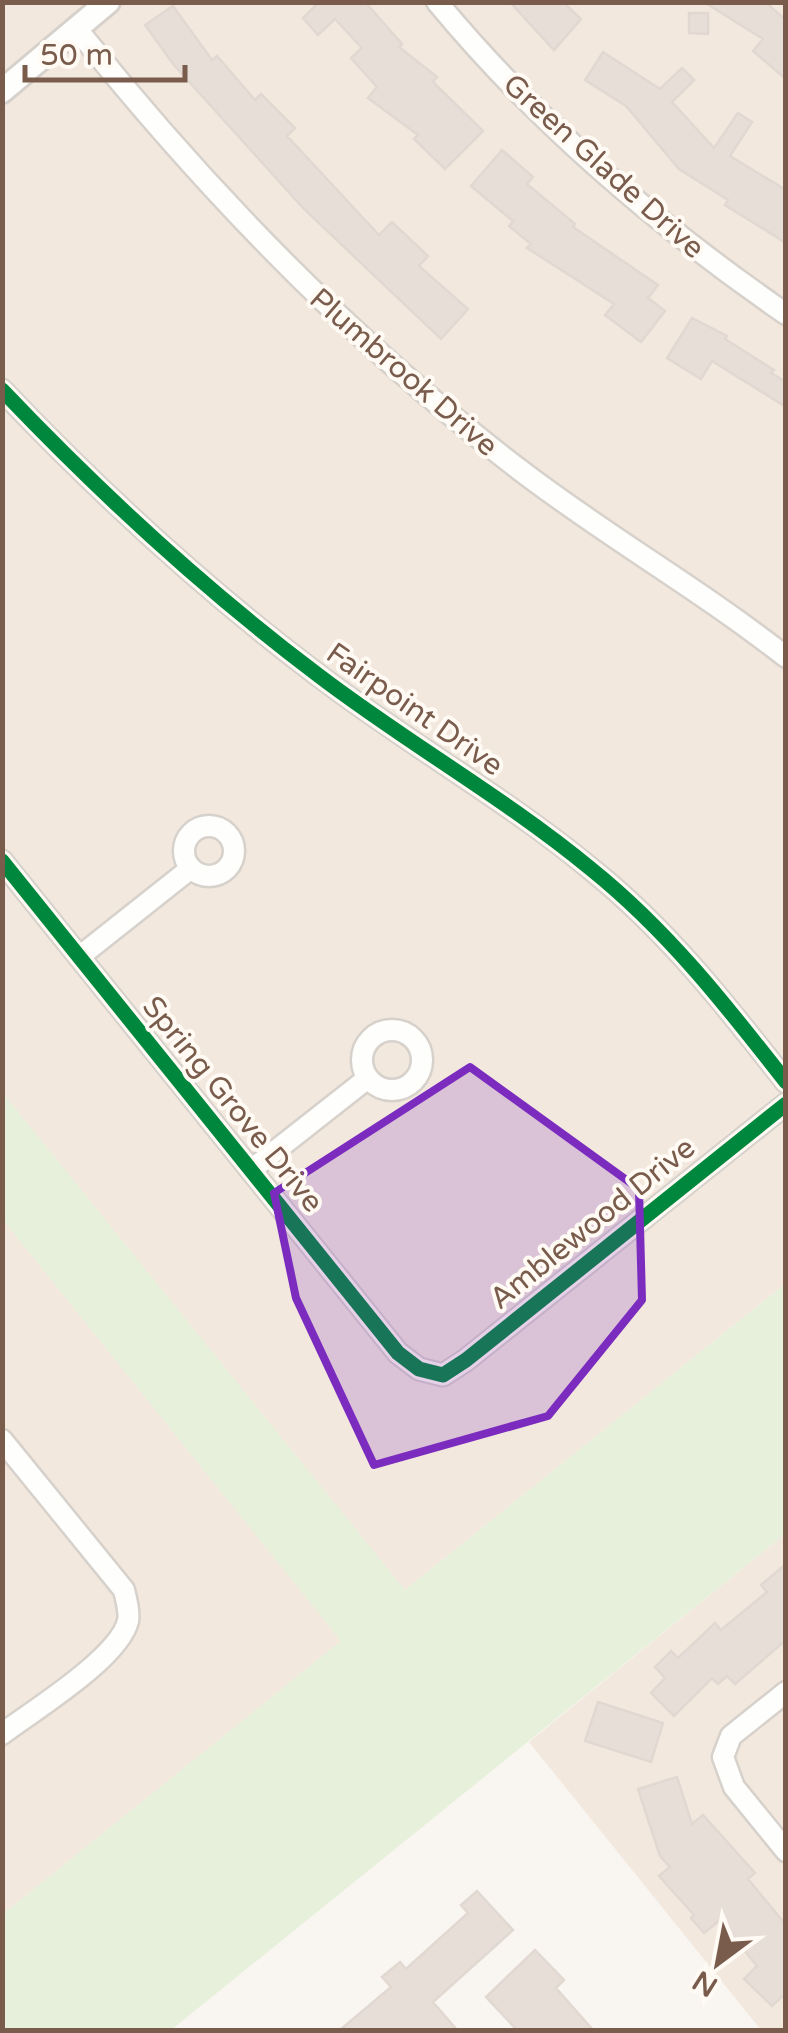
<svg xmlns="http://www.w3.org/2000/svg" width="788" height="2033" font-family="'Varela Round',sans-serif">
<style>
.residential{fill:#f2e8de}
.green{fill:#e7f0db}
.building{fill:#e6ded7;stroke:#e2d8d2;stroke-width:2.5}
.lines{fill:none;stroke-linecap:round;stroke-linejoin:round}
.minor-casing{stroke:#d7d1cb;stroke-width:25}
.tertiary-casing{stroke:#d7d1cb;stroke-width:28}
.minor{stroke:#fefefd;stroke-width:20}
.tertiary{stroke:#fefefd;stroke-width:22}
.cycleway-casing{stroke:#fffaf3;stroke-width:21}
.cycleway{stroke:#00873e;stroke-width:15}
.marked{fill:#7b2cbf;fill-opacity:0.2;stroke:#7b2cbf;stroke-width:8;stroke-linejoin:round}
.labels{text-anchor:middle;stroke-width:8;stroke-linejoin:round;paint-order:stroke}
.street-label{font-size:30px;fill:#7a5c4d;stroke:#fffaf3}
</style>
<rect width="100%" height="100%" fill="#f9f5f0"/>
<path class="residential" d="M3,3H785V1284L3,1914Z
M785,1534V2030H761L529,1742Z"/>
<path class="green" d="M2,1092L405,1590L785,1284V1534L171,2030H3V1914L341,1641L3,1220Z"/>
<path class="building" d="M319,2H365L402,44L399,47L437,77L433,82L483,131L445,169L414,139L418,135L368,98L377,87L351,58L362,48L335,19L318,35L303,18Z
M510,2H563L581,19L554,50Z
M704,2H765L786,20V79L753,51L763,39Z
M173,6L212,60L217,56L255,100L261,94L295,128L287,136L379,235L392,222L428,256L419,266L468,309L441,339L303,208L174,65L145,25Z
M689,13H708V34L689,33Z
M603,52L660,89L682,68L694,80L672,102L714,148L738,113L752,122L730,156L786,190V243L725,205L728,200L679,169L626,106L585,80Z
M502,150L533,177L527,184L575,224L573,227L658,285L648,298L665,311L641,342L605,315L614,304L527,248L531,244L509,226L513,221L471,186Z
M692,318L727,336L725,339L774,370L771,373L786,382V407L712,361L701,379L667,358Z
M786,1564V1640L735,1684L727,1676L718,1684L712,1678L674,1716L651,1693L665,1678L655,1667L671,1651L678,1658L715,1623L721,1630L767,1592L761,1585Z
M598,1702L663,1723L651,1762L585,1741Z
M677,1777L692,1824L703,1815L755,1873L748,1879L786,1925V1993L772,2006L744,1979L757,1966L720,1920L704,1933L691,1918L694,1915L659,1876L670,1867L660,1856L638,1789Z
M477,1891L513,1930L433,2002L457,2030H340L391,1987L382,1977L400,1962L406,1969L468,1913L461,1905Z
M535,1950L564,1980L556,1988L593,2030H517L486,1997Z"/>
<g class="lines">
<g class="minor-casing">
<path id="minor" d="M437,2C537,123 657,225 786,314
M76,28C208,193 352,342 520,470C606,536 701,590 786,657
M2,390C101,494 204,589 318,675C407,743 505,798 591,869C667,930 726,1005 786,1082
M184 851a25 25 0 1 1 50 0a25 25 0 1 1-50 0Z
M2,861L398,1353L419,1369L443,1375L466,1360L786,1104
M79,957L190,869
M362 1060a30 30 0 1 1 60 0a30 30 0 1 1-60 0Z
M251,1170L368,1078
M2,1440L124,1590C126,1599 130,1612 128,1621C119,1658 34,1710 2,1734
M786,1692L731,1736L723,1757L734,1787L786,1851"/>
</g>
<g class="tertiary-casing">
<path id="tertiary" d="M2,91L108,2"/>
</g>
<use href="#minor" class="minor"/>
<use href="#tertiary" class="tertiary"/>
<g class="cycleway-casing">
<path id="cycleway" d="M2,390C101,494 204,589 318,675C407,743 505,798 591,869C667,930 726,1005 786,1082
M2,861L398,1353L419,1369L443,1375L466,1360L786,1104"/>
</g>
<use href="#cycleway" class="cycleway"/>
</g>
<path class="marked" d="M470,1067L639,1189L642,1300L548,1416L374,1465L296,1298L274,1193Z"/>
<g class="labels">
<g class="street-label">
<text transform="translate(604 166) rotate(42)" y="10">Green Glade Drive</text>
<text transform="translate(404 372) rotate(41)" y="10">Plumbrook Drive</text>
<text transform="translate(415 709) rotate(35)" y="10">Fairpoint Drive</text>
<text transform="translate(233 1104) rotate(51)" y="10">Spring Grove Drive</text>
<text transform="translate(592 1223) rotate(-39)" y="10">Amblewood Drive</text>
</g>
</g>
<rect width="788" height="2033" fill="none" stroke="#7a5c4d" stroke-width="10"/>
<g transform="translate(718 1963) rotate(212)" stroke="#fffaf3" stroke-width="8" paint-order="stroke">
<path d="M0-8L18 38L0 25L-18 38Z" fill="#7a5c4d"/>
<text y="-15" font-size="28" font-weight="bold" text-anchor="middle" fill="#7a5c4d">N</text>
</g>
<path d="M25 65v15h160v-15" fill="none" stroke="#7a5c4d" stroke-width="5"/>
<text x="40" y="65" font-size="30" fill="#7a5c4d" stroke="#fffaf3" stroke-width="8" paint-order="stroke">50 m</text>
</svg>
